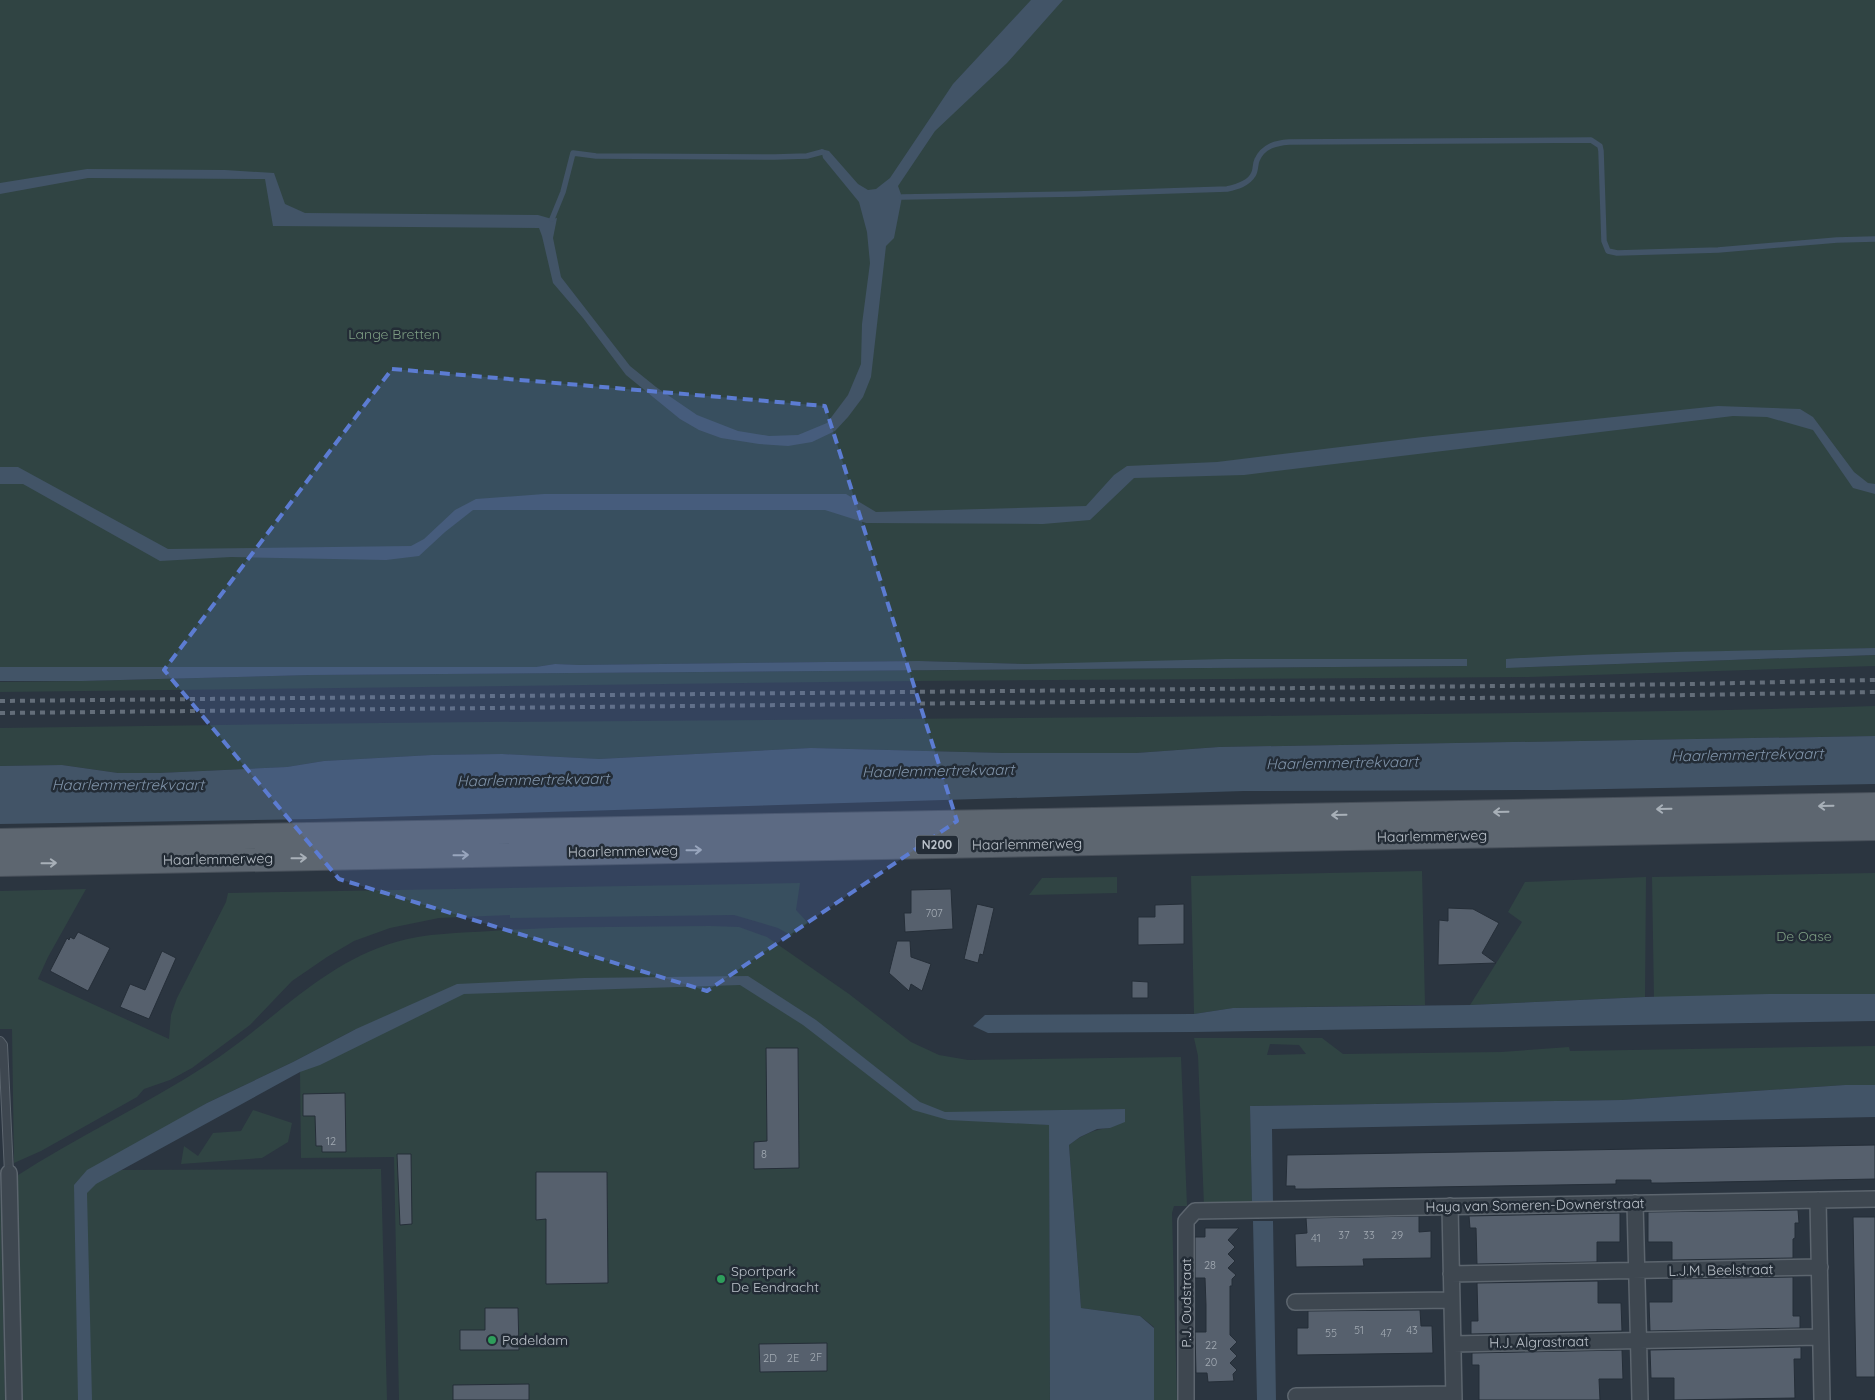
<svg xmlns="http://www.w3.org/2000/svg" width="1875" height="1400" font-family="Quicksand,sans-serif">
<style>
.green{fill:#304443;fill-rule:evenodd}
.water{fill:#425467}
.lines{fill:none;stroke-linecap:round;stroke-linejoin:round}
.stream{stroke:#425467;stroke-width:5.5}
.building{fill:#56606d;stroke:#252e38}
.lane-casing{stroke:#5c656e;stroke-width:10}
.street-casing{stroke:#5c656e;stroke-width:18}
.primary-casing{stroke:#48505a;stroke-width:26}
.lane{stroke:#3e4750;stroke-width:8}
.street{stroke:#3e4750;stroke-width:15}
.primary{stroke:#5d6670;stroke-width:24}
.rail{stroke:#636d79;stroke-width:4;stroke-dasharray:5 5;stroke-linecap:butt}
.oneway{stroke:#a8b0b8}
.marked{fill:#5c7cd2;fill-opacity:0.2;stroke:#5c7cd2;stroke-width:4;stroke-dasharray:10 6;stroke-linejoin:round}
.leisure-dot{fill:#2e9e5b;stroke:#232c36;stroke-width:2}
.labels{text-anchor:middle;stroke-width:5;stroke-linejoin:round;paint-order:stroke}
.number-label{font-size:11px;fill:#a2aab3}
.shield{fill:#232c36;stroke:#8d959e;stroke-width:1}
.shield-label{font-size:12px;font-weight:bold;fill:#bbc2ca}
.park-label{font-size:14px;fill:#7d9d83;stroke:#232c36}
.street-label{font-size:14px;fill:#bbc2ca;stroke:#232c36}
.poi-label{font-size:14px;fill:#bbc2ca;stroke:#232c36;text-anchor:start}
.water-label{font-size:15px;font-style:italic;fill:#8094aa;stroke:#232c36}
</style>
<rect width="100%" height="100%" fill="#2b3540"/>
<path class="green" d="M0,0H1875V648L1751,652L1506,668L1875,655V666L1529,677L916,681L0,692V682L82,681L310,675L1467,666L1027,664L919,661L579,665L555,664L536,667H0Z
M1875,706V736L1219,747L1136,753H1004L811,748L598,759L502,754L432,755L324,761L287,767L159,773H118L62,765L0,766V728C421,721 842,720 1263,716C1467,713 1671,713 1875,706Z
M1422,871L1425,1005L1233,1008L1194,1014L1191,876Z
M1875,873V996L1654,1000L1652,877Z
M1117,877V893L1029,895L1042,878Z
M1646,877L1645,997L1470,1005L1522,922L1508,912L1525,882Z
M800,883L796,910L808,923L796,933H793L792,936L778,928L734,915L510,918V915L439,918L390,928L354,941L327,957L292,981L250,1025L192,1068L170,1080L144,1089L137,1097L41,1151L14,1163L12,1029H0V891L86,889L48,957L38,979L169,1039L171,1015L177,998L226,902L228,893Z
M710,926L739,927L767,937L849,994L911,1042L939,1055L968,1060L1181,1057L1187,1206H1174L1172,1213L1177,1400H1154V1327L1140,1316L1081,1308L1069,1145C1082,1135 1094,1129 1110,1128L1124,1109L1040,1111V1124L1049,1125L1050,1400H399L394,1157L301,1158L300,1072L356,1029L293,1062L207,1103L109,1163L112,1170L381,1169L387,1400H20L15,1177C77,1137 145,1105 207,1065C271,1024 322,963 396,942C426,933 460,933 491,931C564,926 637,927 710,926Z
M1194,1038H1322L1343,1054L1501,1052L1569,1047L1570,1051L1875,1046V1085H1845L1622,1100L1250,1106L1252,1205L1204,1206L1198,1056ZM1270,1044L1299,1045L1306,1054L1267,1055Z
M253,1110L292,1123L288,1142L262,1158L181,1164L184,1146L198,1156L213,1133L241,1131Z
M0,1183L5,1400H0Z"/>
<path class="water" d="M1031,0H1063L1007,63L935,131L898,186L902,197L894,238L886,246L871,377L863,397L848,417L835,431L812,442L788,446L759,444L721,438L699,430L680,419L626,375L583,318L553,283L542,236L539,228L273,226L265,179L88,178L0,194V183L87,169L225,170L274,173L285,204L305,213L538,215L552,219L557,218L553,238L561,277L630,366L656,387L697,415L738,431L769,436L798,435L827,423L848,395L861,364L862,324L870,263L867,232L859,202L823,158L821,149L829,151L858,184L868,190L876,189L890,178L953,84Z
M1718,406L1800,409L1813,417L1854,472L1868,483L1875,484V494L1853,488L1813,430L1767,417L1733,416L1244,475L1134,478L1090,520L1043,524L866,523L825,510H473L445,532L419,556L386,560L231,557L160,561L23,484H0V467H18L168,549L411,546L424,539L455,510L476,499L544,494H846L876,512L1086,506L1114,475L1127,466L1217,462L1423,437Z
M1875,648V655L1506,668V659C1629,651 1752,651 1875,648Z
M1225,659H1467V666L310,675L82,681H0V667H536L555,664L579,665L919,661L1027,664Z
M1875,736V784L1552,790L1244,791L316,819L0,824V766L62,765L118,773H159L287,767L324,761L432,755L502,754L599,759L811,748L1004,753H1136L1219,747Z
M748,976L816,1020L920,1102L945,1112L1125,1109V1122L1110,1128L1097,1129L1080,1137L1069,1145L1081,1308L1140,1316L1154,1328V1400H1050L1049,1125L948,1120L913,1110L803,1025L740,985L464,994L320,1065L300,1072L96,1184L87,1193L92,1400H78L74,1185L87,1170L207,1103L293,1062L356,1029L457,984L584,978Z
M1769,994H1875V1021L1194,1032L988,1033L973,1026L985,1015L1194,1014L1233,1008L1470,1005L1645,997Z
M1845,1085H1875V1117L1272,1129L1273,1205H1252L1250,1106L1622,1100Z
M1253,1221H1273L1276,1400H1257Z"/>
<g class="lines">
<path class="stream" d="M902,197L1077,194L1227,189C1236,187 1248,184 1253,175C1256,171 1255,164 1257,160C1263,146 1276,143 1289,142L1591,140L1600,146L1601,151L1604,241L1608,251L1617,253L1718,250L1837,240L1875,239
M552,219L563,192L573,153L596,156L775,157L807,156L822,152"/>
</g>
<path class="building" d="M951,889L953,929L905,932L904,913H911V890Z
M977,904L994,908L983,955L980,954L978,963L964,959Z
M1184,904V944L1138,945V917H1155V905Z
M1448,908L1473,909L1499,923L1482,953L1496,963L1438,965L1439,920L1448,921Z
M78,932L110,948L88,991L50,971L67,938L69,940L70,937L74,939Z
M897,941H910L911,957L931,964L922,991L911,984L909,991L889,973Z
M162,951L176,958L149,1019L120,1007L130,984L145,990Z
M1132,981L1148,982V998H1132Z
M766,1048H798L799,1168L754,1169V1142L767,1141Z
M345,1093L346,1152H322V1146H316L315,1116H303V1094Z
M1875,1145V1179L1665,1183H1651V1180H1616V1184L1309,1189H1295V1186H1286L1287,1155Z
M397,1154H411L412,1224L400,1225Z
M536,1172H607L608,1283L546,1284V1219L536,1220Z
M1798,1210L1799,1223H1795V1238L1793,1239V1258L1672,1260V1242H1648V1212Z
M1620,1213V1242H1597V1262L1477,1264L1476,1228H1470L1469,1216Z
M1419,1216V1232L1431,1231V1258L1363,1259L1364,1266L1296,1267L1295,1234L1307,1233L1306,1218Z
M1853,1217H1875V1377H1856Z
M1205,1228H1239L1228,1240L1235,1247L1228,1254L1235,1261L1228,1268L1236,1275L1232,1279V1286H1230V1335L1237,1342L1230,1349L1237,1356L1230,1363L1237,1370L1233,1374L1234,1381L1208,1382L1207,1373H1196L1195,1332H1206V1305L1205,1278H1195V1237H1205Z
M1793,1277V1316H1800V1328L1650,1331L1649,1302H1672V1279Z
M1598,1281V1303H1621L1622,1331L1471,1334V1321H1478L1477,1283Z
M485,1308H518L519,1350H460V1330H485Z
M1420,1310L1421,1326H1432L1433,1353L1297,1355V1328H1308V1311Z
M827,1343V1371L760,1372L759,1344Z
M1801,1347V1359H1794L1795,1398L1674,1400V1378H1651L1650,1350Z
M1622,1350L1623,1379H1599L1600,1400H1479V1365H1472V1353Z
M529,1384V1400H453V1385Z"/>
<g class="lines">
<g class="lane-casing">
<path id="lane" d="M0,1041L3,1045L9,1173"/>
</g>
<g class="street-casing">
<path id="street" d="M9,1173L14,1400
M1818,1200L1822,1400
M1635,1203L1640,1400
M1450,1206L1454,1400
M1451,1274L1820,1267
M1295,1302L1452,1300
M1453,1344L1820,1337
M1296,1396L1454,1394
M1186,1400V1221L1195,1211L1875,1199"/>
</g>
<g class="primary-casing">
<path id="primary" d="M0,841L1875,805
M0,864L1875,828"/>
</g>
<use href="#lane" class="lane"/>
<use href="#street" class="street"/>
<use href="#primary" class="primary"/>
<path class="rail" d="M0,701L1205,689L1693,684L1875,680
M0,713L1568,697L1875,692"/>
</g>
<defs><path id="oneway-shaft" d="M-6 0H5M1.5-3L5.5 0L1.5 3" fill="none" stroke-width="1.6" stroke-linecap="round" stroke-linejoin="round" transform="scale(1.25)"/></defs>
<g class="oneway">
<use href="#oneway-shaft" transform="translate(1826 806) rotate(179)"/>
<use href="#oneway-shaft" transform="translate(1664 809) rotate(179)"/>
<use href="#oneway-shaft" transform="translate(1501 812) rotate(179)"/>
<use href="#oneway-shaft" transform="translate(1339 815) rotate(179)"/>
<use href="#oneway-shaft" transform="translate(694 850) rotate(-1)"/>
<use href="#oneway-shaft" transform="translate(461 855) rotate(-1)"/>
<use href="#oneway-shaft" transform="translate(299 858) rotate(-1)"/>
<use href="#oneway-shaft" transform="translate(49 863) rotate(-1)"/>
</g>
<path class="marked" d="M392,369L825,406L957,821L707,991L339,879L164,670Z"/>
<g class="leisure-dot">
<circle cx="721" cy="1279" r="5"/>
<circle cx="492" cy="1340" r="5"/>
</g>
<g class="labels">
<g class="number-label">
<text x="934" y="917">707</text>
<text x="331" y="1145">12</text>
<text x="764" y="1158">8</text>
<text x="1344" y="1239">37</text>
<text x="1369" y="1239">33</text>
<text x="1397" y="1239">29</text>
<text x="1316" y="1242">41</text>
<text x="1210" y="1269">28</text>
<text x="1359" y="1334">51</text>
<text x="1412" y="1334">43</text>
<text x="1331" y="1337">55</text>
<text x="1386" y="1337">47</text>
<text x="1211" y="1349">22</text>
<text x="816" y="1361">2F</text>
<text x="770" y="1362">2D</text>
<text x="793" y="1362">2E</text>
<text x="1211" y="1366">20</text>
</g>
<rect class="shield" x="916" y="835.5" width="42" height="19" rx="4"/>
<g class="shield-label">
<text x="937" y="849">N200</text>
</g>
<g class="park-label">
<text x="394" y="339">Lange Bretten</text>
<text x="1804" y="941">De Oase</text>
</g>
<g class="street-label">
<text transform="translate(1432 836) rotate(-1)" y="5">Haarlemmerweg</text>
<text transform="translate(1027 844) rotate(-1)" y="5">Haarlemmerweg</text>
<text transform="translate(623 851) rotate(-1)" y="5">Haarlemmerweg</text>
<text transform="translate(218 859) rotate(-1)" y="5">Haarlemmerweg</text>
<text transform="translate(1535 1205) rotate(-1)" y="5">Haya van Someren-Downerstraat</text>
<text transform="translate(1721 1270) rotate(-1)" y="5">L.J.M. Beelstraat</text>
<text transform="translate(1186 1303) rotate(-90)" y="5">P.J. Oudstraat</text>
<text transform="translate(1539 1342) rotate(-1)" y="5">H.J. Algrastraat</text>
</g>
<g class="poi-label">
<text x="731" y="1276">Sportpark<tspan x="731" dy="16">De Eendracht</tspan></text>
<text x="502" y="1345">Padeldam</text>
</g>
<g class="water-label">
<text transform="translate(1747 755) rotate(-1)" y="5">Haarlemmertrekvaart</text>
<text transform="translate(1342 763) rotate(-1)" y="5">Haarlemmertrekvaart</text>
<text transform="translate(938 771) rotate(-1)" y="5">Haarlemmertrekvaart</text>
<text transform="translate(533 780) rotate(-1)" y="5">Haarlemmertrekvaart</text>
<text x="128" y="790">Haarlemmertrekvaart</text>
</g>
</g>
</svg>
